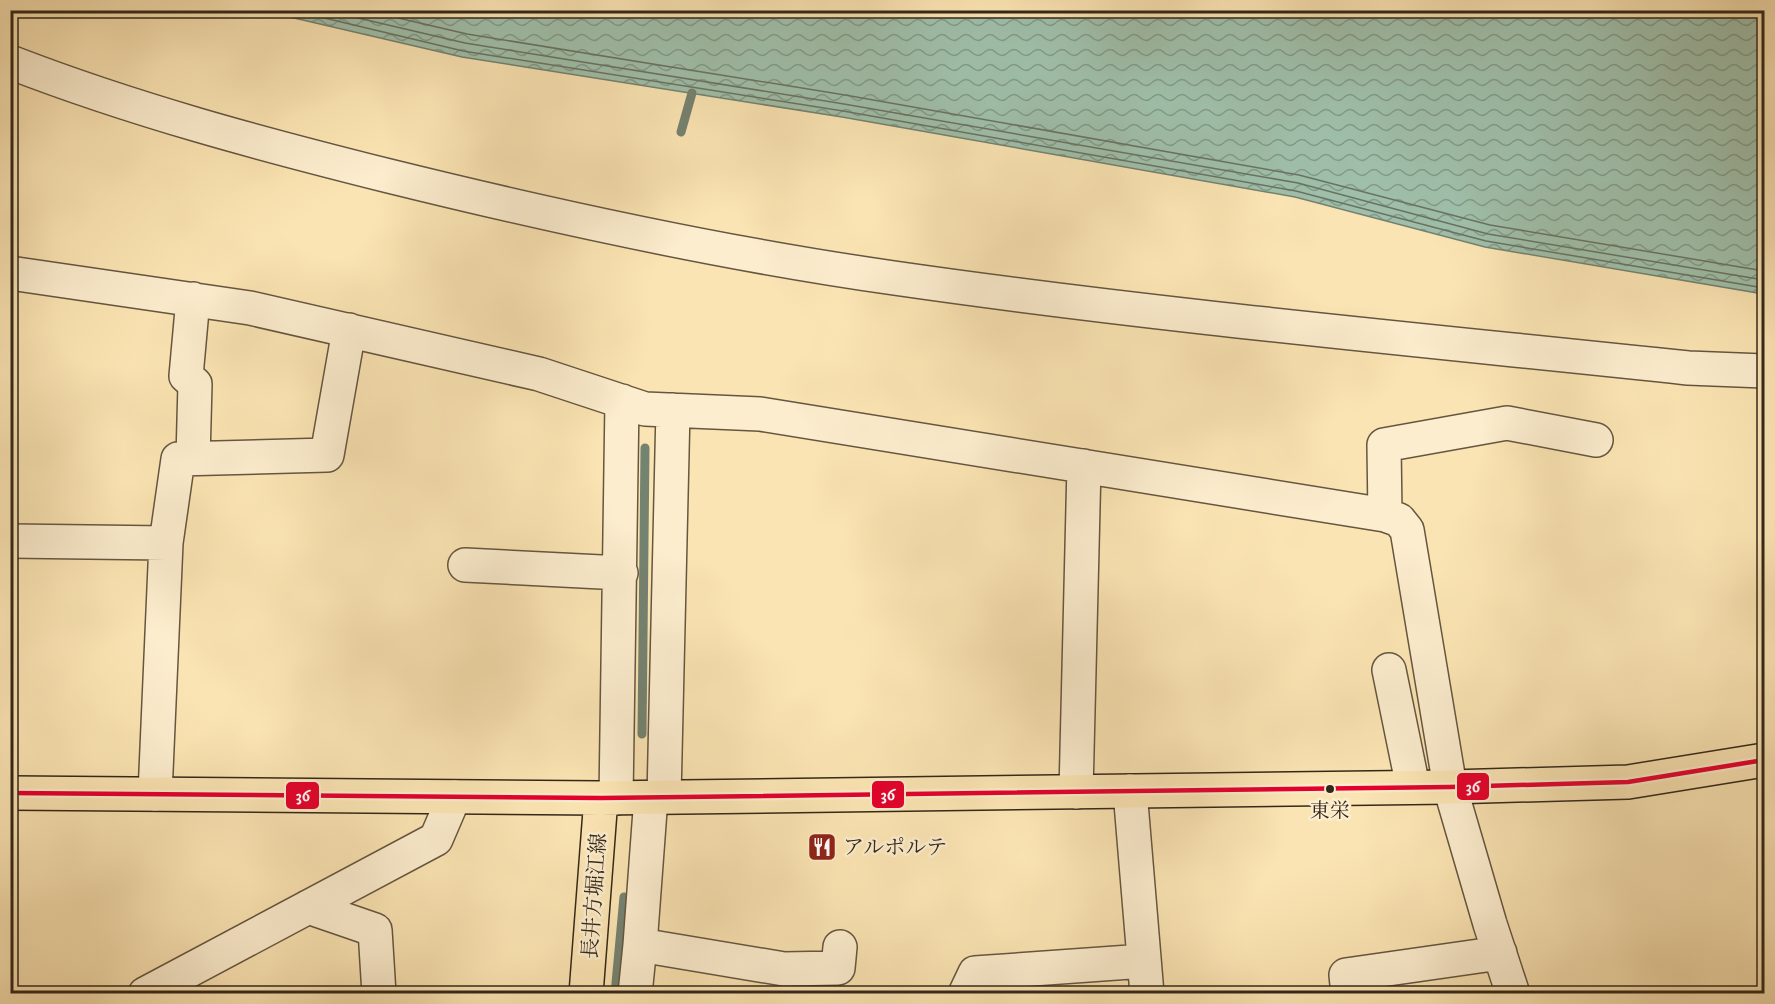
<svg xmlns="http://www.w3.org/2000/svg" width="1775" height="1004" font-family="'IM FELL DW Pica','Noto Serif JP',serif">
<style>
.water{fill:url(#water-waves);stroke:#748270;stroke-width:1.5}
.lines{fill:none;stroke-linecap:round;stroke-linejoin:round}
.shore{stroke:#697362;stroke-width:1.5}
.stream{stroke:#748270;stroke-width:9}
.minor-casing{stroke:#655640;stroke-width:36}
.major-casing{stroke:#33271a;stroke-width:36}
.minor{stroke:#fcedce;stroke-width:33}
.major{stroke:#fbe4b3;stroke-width:33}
.bus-1-casing{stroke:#fcedce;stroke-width:9}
.bus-1{stroke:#e4002b;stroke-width:4.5}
.bus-dot{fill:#33271a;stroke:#fcedce;stroke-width:2}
.labels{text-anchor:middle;stroke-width:5;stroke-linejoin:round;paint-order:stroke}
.bus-label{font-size:20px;fill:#33271a;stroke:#fcedce}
.poi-label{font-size:21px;fill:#33271a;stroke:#fcedce;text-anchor:start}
.street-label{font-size:21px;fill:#33271a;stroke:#fcedce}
.line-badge{stroke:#fcedce;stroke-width:2}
.badge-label{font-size:16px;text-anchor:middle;font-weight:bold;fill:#fff}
</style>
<defs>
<pattern id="water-waves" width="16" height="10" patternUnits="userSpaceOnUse" patternTransform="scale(1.5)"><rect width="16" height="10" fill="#9fbfaa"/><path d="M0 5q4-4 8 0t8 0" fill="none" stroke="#829b8a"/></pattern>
</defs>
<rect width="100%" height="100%" fill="#fbe4b3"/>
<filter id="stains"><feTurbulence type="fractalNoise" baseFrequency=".00333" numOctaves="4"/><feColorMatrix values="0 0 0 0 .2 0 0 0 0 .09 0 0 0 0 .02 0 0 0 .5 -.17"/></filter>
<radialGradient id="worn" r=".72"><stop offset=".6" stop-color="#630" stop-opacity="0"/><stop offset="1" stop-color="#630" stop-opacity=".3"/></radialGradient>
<path class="water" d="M264,11H1764V294L1485,247L1295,197L842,117L462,57Z"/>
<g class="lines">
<path class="shore" d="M291,10L463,51L843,111L1296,191L1486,241L1764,288
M324,10L465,43L844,104L1298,183L1488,234L1764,280
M364,10L467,34L845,95L1299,175L1490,225L1764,271"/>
<path class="stream" d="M681,132L692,93
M642,734L645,448
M615,994L624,897"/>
<g class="minor-casing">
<path id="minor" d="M10,62C134,110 261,144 389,176C555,217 724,254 894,278C1158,316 1423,340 1688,368L1764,371
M10,273L250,308L539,374L645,409L760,414L1385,515L1399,520L1407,530L1450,787L1490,924L1513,994
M193,299L186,376L195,384L193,458
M1385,515L1384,445L1507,423L1596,440
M10,541L166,543
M465,565L621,573
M1389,670L1413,787
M1130,791L1147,994
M1076,792L1084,466
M155,794L166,543L178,459L327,455L349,330
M664,797L673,410
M616,798L622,401
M308,907L375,930L379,994
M640,945L784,969L838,968L840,947
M145,994L436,839L454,797
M635,994L640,945L651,797
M965,994L975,973L1144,961
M1348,994L1346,975L1500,953"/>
</g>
<g class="major-casing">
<path id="major" d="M10,793L601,798L1450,787L1628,782L1764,760
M586,994L601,798"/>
</g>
<use href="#minor" class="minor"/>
<use href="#major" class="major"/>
<g class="bus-1-casing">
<path id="bus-1" d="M10,793L601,798L1450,787L1628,782L1764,760"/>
</g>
<use href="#bus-1" class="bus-1"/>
</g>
<defs>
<g id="restaurant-square" transform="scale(1.5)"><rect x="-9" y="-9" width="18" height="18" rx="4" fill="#8f2418" stroke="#fcedce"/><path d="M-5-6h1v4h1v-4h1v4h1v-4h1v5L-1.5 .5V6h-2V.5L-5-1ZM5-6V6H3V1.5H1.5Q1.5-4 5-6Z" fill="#fff"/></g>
</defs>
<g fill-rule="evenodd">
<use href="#restaurant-square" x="822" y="847"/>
</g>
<circle class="bus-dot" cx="1330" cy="789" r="5"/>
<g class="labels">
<g class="bus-label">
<text x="1330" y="817">東栄</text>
</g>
<g class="poi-label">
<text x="843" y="854">アルポルテ</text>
</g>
<g class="street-label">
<text transform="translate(594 896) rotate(-86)" y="7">長井方堀江線</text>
</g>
</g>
<g class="line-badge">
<rect x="1456" y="772" width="34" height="29" rx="6" fill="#e4002b"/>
<rect x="871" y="780" width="34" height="29" rx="6" fill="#e4002b"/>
<rect x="285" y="781" width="35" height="29" rx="6" fill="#e4002b"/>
</g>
<g class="badge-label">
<text x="1473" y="792">36</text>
<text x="888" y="800">36</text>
<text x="303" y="801">36</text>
</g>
<rect width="1775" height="1004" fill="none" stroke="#fbe4b3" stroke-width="36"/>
<rect x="12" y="12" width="1751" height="980" fill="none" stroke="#33271a" stroke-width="3"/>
<rect x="18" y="18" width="1739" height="968" fill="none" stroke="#33271a" stroke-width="1.5"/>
<rect width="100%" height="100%" filter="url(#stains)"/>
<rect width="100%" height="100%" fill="url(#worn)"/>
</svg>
